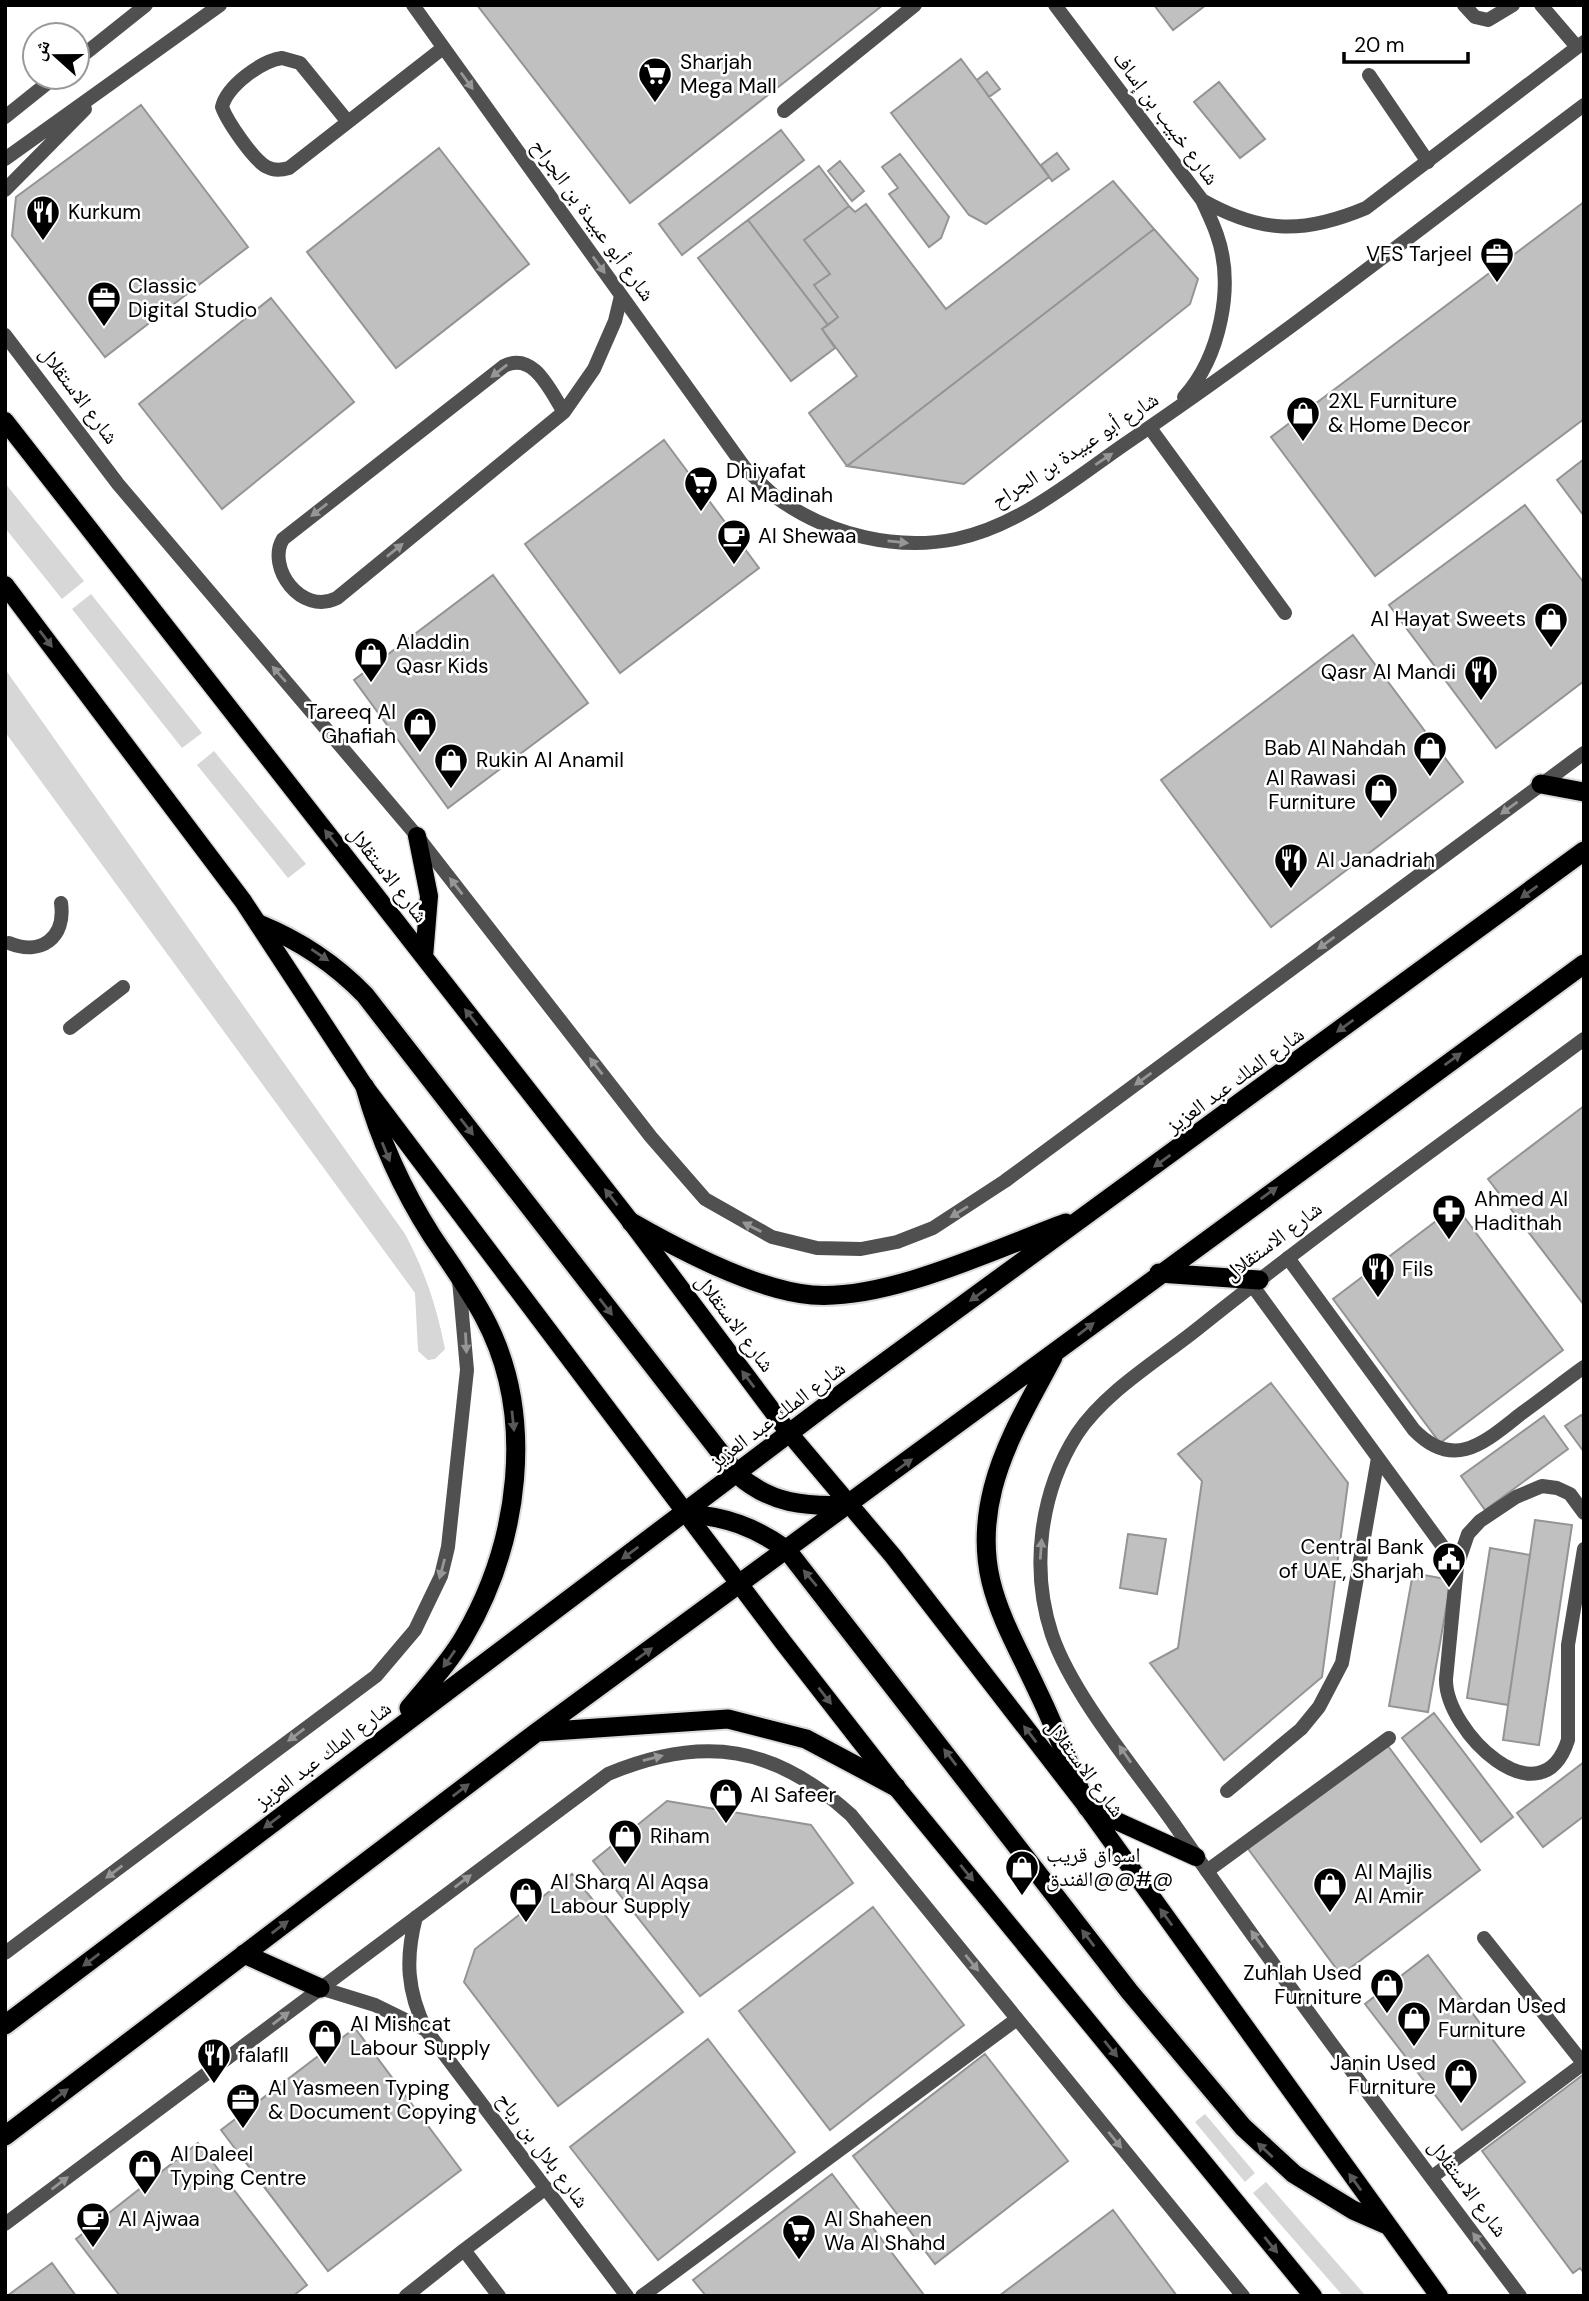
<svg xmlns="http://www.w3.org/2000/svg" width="1589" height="2301" font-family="'DM Sans','Noto Naskh Arabic',sans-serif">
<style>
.green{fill:#d7d7d7}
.building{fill:#c0c0c0;stroke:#949494;stroke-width:2}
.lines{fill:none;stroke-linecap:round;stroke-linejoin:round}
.primary-casing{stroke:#dbdbdb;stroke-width:21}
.trunk-casing{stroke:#dbdbdb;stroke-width:23}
.service{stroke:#505050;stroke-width:14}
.minor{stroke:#505050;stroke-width:14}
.primary{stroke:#000;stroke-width:18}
.trunk{stroke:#000;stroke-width:19}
.oneway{fill:#969696}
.oneway2{fill:#595959}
.labels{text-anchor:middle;stroke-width:5;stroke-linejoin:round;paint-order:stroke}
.poi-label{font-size:21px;fill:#000;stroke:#fff;text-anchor:start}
.street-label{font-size:21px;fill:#000;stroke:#fff}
</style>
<rect width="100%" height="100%" fill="#fff"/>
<path class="green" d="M5,483L84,581L62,599L5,528Z
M91,594L202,733L182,748L72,609Z
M5,669L405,1234C425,1271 437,1308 445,1349L435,1359L428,1360L418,1351L415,1293L5,732Z
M214,751L306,864L288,878L197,765Z
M1205,2114L1255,2173L1245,2182L1195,2122Z
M1266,2182L1366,2296H1343L1253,2193Z"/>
<path class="building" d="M477,5H883L630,203Z
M1154,5H1206L1173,30Z
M961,59L1049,177L986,224L969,215L891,113Z
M987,72L1000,89L989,97L977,80Z
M1219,82L1265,139L1240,158L1194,102Z
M141,105L248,247L105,357L12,236L16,197Z
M781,130L804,160L682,255L659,224Z
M439,148L529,264L396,368L307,252Z
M1057,153L1069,169L1052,181L1041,165Z
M900,154L949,217L941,238L929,247L889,194L898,188L882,167Z
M840,161L864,191L852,201L828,171Z
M819,166L849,206L804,240L830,274L814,285L838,317L828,325L748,220Z
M1113,181L1154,229L847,466L809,413L857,376L822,329L838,317L814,285L830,274L804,240L849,206L855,212L866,204L946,309Z
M1584,202V419L1375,576L1271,437Z
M748,220L828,325L822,329L835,348L791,381L698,258Z
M1154,229L1198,279L1190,304L964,484L847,466Z
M271,298L354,402L222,509L139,404Z
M664,440L759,568L620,673L525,544Z
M1584,459V516L1557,480Z
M1525,505L1584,583V681L1496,748L1389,605Z
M493,575L588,703L448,808L354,680Z
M1353,635L1463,782L1271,927L1161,780Z
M1584,1106V1305L1488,1179Z
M1456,1206L1563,1350L1440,1443L1333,1299Z
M1271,1383L1348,1483L1322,1677L1224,1760L1150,1663L1178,1648L1202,1481L1178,1454Z
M1581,1415L1584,1419V1452L1565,1426Z
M1544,1416L1568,1449L1485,1510L1461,1476Z
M1535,1520L1572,1525L1539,1745L1503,1740Z
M1128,1534L1166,1539L1157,1594L1120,1588Z
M1490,1548L1530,1555L1508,1705L1467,1698Z
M1413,1573L1451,1580L1428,1712L1389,1706Z
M1434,1713L1513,1817L1481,1842L1402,1738Z
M1385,1742L1480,1870L1341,1975L1246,1846Z
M1584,1762V1816L1543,1847L1517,1813Z
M667,1801L811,1825L853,1883L700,1996L593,1861Z
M572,1874L683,2012L558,2106L464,1982L475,1949Z
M873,1907L964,2025L830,2130L739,2011Z
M1428,1955L1525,2082L1462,2130L1365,2004Z
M355,2028L461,2170L328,2271L221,2130Z
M708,2039L795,2152L658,2260L570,2147Z
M985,2054L1068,2161L935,2264L853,2156Z
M1584,2074V2273L1580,2268L1573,2273L1482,2151Z
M198,2143L307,2285L293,2296H120L76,2239Z
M832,2174L924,2295L706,2296L693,2280Z
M1113,2210L1177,2296H999Z
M52,2263L76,2296H7Z"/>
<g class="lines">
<g class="primary-casing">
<path id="primary" d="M5,421L631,1222L789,1433L893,1556L1087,1807L1439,2296
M5,585L243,901L365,1087L783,1642L896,1787L1313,2296
M417,836L429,896L424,957
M1088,1808L1196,1857"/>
</g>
<g class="trunk-casing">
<path id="trunk" d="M1541,784L1584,792
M259,924C301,941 334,963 365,995L737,1474C770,1504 806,1507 849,1505
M365,1087C380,1141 402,1189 432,1236C450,1263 469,1289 484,1317C537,1416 519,1543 464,1637C449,1663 428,1685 409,1708
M631,1222C680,1250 755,1290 812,1295C887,1301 995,1249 1066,1223
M1159,1273L1259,1280
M1053,1357C1031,1399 1005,1441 993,1488C971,1575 1005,1620 1039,1694C1057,1731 1071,1770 1087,1807
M686,1514C725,1516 755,1527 787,1550L1129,1991L1243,2127L1294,2174L1353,2210L1385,2224
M538,1732L728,1719L806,1739L896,1787
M244,1954L320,1988
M5,2025L837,1397L1584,851
M5,2136L537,1732L1584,964"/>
</g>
<path class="service" d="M1464,5L1475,17L1488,20L1513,5
M1541,5L1577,47
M282,58L300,63L348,122L289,168C282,170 274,171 267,167C254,161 227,121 222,107C227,86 261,61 282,58Z
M1369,75L1428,162
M784,111L915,5
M348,122L443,48
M564,412C550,391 534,351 504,366L283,539C266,567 301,616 337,598L564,412L594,369L615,321L621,296
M1150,428L1285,613
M9,943C41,956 66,938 61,903
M70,1028L123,987
M1288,1258L1414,1430C1455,1472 1486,1441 1522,1413C1543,1398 1563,1382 1584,1367
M1252,1285L1457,1566
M1584,1513L1570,1494L1557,1488L1542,1486L1516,1497L1480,1521L1468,1534L1457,1566L1446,1679C1445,1731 1541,1824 1568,1740V1645L1584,1549
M1227,1791L1301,1729L1319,1707L1342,1663L1378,1458
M1207,1871L1389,1738
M1484,1938L1583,2063
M1432,2177L1584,2063
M464,2250L546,2188
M406,2296L464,2250L499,2296
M642,2296L1017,2019"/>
<path class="minor" d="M413,5L745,468C756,478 767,491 780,500C830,535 896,551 956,539C1019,526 1073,480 1125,444C1282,338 1432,219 1584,105
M1055,5L1202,200C1207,211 1213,223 1217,235C1235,286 1220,357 1184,397
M77,60L146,5
M5,117L55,77
M5,159L220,5
M5,190L85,109
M1202,200C1262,234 1304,234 1366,208L1584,42
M5,335L118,484L417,836L651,1137L705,1199L772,1237L817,1248L861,1249L897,1242L933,1228L1005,1181L1584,753
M416,1917C405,1959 407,1991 426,2030L627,2296
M5,1953L376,1676L415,1630L441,1576L448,1547L467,1370L459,1280
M320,1988L375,2005L426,2030
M5,2224L608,1774C704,1734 775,1746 851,1815L1243,2296
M1520,2296C1403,2140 1285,1984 1174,1824C1136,1770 1073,1696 1052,1635C1030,1569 1040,1492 1077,1434C1105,1392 1157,1361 1196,1330C1322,1229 1454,1135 1584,1039"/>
<use href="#primary" class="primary"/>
<use href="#trunk" class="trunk"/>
</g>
<defs><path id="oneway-solid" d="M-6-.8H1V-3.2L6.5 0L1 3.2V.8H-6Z" transform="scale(1.75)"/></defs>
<g class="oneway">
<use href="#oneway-solid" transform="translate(467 81) rotate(54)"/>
<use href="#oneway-solid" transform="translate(599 265) rotate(54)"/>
<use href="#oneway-solid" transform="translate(499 371) rotate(142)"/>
<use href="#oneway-solid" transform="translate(1104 459) rotate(-34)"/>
<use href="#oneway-solid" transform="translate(319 510) rotate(142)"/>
<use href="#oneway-solid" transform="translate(898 542) rotate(6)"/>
<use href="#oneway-solid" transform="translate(395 550) rotate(-39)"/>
<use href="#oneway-solid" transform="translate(279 674) rotate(-131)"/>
<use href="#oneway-solid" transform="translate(1509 808) rotate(144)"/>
<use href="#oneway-solid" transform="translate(456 886) rotate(-128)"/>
<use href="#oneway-solid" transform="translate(1326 943) rotate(144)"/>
<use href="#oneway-solid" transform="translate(596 1066) rotate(-128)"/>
<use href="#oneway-solid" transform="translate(1143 1079) rotate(144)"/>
<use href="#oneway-solid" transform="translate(959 1212) rotate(148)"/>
<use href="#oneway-solid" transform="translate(752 1227) rotate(-153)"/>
<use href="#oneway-solid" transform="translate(466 1343) rotate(87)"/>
<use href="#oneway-solid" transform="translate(1041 1549) rotate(-86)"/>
<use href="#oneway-solid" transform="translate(442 1569) rotate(105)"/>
<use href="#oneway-solid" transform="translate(296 1735) rotate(143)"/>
<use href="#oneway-solid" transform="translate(1125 1754) rotate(-125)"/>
<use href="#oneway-solid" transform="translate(653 1758) rotate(-14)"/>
<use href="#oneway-solid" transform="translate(114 1872) rotate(143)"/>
<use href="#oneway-solid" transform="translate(463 1881) rotate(-37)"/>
<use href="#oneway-solid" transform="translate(1257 1939) rotate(-126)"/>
<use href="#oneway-solid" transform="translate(972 1963) rotate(51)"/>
<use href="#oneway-solid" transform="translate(281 2018) rotate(-37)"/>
<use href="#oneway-solid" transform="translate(1115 2140) rotate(51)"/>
<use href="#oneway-solid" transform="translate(60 2183) rotate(-37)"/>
<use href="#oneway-solid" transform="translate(1479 2241) rotate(-127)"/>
</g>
<g class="oneway2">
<use href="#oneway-solid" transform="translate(46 639) rotate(53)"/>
<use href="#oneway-solid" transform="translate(331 838) rotate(-128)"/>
<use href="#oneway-solid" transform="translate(1529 892) rotate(144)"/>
<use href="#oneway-solid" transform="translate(320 955) rotate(34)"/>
<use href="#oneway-solid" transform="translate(471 1017) rotate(-128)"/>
<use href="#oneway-solid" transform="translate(1345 1026) rotate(144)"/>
<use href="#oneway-solid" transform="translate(1453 1059) rotate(-36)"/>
<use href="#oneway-solid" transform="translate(467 1127) rotate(52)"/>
<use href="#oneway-solid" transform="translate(386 1152) rotate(68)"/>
<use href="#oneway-solid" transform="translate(1162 1161) rotate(144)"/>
<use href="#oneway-solid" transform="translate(1269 1193) rotate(-36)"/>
<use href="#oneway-solid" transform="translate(611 1197) rotate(-128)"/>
<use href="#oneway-solid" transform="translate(978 1295) rotate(144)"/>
<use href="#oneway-solid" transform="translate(606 1307) rotate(52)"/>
<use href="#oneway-solid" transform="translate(1086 1329) rotate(-38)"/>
<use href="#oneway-solid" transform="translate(748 1379) rotate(-127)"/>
<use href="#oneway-solid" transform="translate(513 1421) rotate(84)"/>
<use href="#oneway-solid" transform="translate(904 1465) rotate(-36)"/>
<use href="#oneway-solid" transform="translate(630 1553) rotate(144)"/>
<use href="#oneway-solid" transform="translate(810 1578) rotate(-130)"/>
<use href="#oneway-solid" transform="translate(644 1654) rotate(-36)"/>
<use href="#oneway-solid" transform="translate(449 1659) rotate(125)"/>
<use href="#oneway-solid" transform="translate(825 1696) rotate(52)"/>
<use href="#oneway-solid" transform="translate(1030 1734) rotate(-128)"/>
<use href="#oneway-solid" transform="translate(950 1757) rotate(-127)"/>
<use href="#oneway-solid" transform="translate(461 1790) rotate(-37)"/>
<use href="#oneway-solid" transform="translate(272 1822) rotate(143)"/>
<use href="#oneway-solid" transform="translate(967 1873) rotate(51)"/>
<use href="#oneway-solid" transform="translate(1166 1917) rotate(-126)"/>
<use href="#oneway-solid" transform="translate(280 1927) rotate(-37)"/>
<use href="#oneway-solid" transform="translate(1088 1938) rotate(-127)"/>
<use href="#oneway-solid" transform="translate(91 1960) rotate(143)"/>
<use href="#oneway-solid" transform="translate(1111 2049) rotate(51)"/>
<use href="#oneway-solid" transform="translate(60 2095) rotate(-37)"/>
<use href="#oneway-solid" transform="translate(1265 2150) rotate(-137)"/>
<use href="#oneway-solid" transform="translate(1355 2182) rotate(-126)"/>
<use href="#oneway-solid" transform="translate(1271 2245) rotate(51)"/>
</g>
<defs>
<g id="supermarket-pin" transform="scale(1.75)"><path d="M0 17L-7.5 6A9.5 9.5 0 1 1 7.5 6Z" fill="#000" stroke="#fff"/><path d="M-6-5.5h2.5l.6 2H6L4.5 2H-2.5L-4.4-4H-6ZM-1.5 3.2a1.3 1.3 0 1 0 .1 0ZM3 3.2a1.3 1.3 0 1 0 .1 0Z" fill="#fff"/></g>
<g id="restaurant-pin" transform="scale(1.75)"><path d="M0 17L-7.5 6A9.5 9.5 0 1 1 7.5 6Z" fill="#000" stroke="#fff"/><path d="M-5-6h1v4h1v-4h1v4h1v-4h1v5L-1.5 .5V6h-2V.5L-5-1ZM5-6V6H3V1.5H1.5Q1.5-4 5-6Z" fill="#fff"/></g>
<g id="office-pin" transform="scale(1.75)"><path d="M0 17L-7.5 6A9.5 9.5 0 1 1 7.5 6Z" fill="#000" stroke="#fff"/><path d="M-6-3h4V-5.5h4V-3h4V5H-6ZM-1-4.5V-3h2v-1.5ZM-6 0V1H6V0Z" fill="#fff"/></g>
<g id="shop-pin" transform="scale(1.75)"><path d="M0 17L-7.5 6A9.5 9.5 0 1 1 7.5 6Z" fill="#000" stroke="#fff"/><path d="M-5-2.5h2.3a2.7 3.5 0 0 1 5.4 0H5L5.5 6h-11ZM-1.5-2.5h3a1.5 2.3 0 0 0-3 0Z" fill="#fff"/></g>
<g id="cafe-pin" transform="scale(1.75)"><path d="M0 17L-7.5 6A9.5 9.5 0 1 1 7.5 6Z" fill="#000" stroke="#fff"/><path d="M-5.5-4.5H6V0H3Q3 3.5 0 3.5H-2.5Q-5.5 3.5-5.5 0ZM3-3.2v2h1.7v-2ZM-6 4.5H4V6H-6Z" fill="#fff"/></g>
<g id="pharmacy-pin" transform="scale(1.75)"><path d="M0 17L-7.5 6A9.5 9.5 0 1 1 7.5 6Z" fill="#000" stroke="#fff"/><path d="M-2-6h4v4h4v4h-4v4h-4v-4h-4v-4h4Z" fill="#fff"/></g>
<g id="civic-pin" transform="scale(1.75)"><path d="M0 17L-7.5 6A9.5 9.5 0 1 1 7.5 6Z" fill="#000" stroke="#fff"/><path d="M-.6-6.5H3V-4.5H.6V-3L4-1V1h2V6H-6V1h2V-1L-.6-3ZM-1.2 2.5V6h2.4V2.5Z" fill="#fff"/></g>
</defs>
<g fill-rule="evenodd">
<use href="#supermarket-pin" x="655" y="74"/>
<use href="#restaurant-pin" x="43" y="212"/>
<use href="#office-pin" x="1497" y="254"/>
<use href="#office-pin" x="104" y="298"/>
<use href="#shop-pin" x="1303" y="413"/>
<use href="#supermarket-pin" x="701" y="483"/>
<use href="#cafe-pin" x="734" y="536"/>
<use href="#shop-pin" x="1551" y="619"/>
<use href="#shop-pin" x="371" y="654"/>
<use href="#restaurant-pin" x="1481" y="672"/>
<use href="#shop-pin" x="420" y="724"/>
<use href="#shop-pin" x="1430" y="748"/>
<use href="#shop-pin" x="451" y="760"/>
<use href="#shop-pin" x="1381" y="790"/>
<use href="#restaurant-pin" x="1291" y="860"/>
<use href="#pharmacy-pin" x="1449" y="1211"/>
<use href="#restaurant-pin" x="1378" y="1269"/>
<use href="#civic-pin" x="1449" y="1559"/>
<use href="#shop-pin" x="726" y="1795"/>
<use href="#shop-pin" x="625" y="1836"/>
<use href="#shop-pin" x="1022" y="1867"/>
<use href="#shop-pin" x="1330" y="1884"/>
<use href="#shop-pin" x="526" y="1894"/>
<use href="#shop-pin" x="1387" y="1985"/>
<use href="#shop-pin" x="1414" y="2018"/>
<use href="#shop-pin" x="325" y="2036"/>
<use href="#restaurant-pin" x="214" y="2055"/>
<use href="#shop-pin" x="1461" y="2075"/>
<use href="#office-pin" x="243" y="2100"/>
<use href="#shop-pin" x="145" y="2166"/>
<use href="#cafe-pin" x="93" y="2219"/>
<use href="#supermarket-pin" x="799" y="2231"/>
</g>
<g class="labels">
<g class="poi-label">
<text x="680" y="69">Sharjah<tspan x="680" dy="24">Mega Mall</tspan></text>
<text x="68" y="219">Kurkum</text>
<text x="1472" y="261" text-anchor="end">VFS Tarjeel</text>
<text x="128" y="293">Classic<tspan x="128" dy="24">Digital Studio</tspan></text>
<text x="1328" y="408">2XL Furniture<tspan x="1328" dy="24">&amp; Home Decor</tspan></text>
<text x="726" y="478">Dhiyafat<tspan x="726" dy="24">Al Madinah</tspan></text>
<text x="758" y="543">Al Shewaa</text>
<text x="1526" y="626" text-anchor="end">Al Hayat Sweets</text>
<text x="396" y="649">Aladdin<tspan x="396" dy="24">Qasr Kids</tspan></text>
<text x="1456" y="679" text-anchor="end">Qasr Al Mandi</text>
<text x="396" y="719" text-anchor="end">Tareeq Al<tspan x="396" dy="24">Ghafiah</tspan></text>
<text x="1406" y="755" text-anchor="end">Bab Al Nahdah</text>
<text x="476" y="767">Rukin Al Anamil</text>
<text x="1356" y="785" text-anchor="end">Al Rawasi<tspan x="1356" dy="24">Furniture</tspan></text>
<text x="1316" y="867">Al Janadriah</text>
<text x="1474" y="1206">Ahmed Al<tspan x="1474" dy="24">Hadithah</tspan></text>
<text x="1402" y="1276">Fils</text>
<text x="1424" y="1554" text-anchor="end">Central Bank<tspan x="1424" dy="24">of UAE, Sharjah</tspan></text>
<text x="750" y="1802">Al Safeer</text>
<text x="650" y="1843">Riham</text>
<text x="1046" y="1862">اسواق قريب<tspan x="1046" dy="24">الفندق@@#@</tspan></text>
<text x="1354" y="1879">Al Majlis<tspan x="1354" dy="24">Al Amir</tspan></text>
<text x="550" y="1889">Al Sharq Al Aqsa<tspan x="550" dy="24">Labour Supply</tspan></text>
<text x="1362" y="1980" text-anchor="end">Zuhlah Used<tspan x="1362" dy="24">Furniture</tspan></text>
<text x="1438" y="2013">Mardan Used<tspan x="1438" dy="24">Furniture</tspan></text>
<text x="350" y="2031">Al Mishcat<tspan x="350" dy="24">Labour Supply</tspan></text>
<text x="238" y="2062">falafll</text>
<text x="1436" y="2070" text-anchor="end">Janin Used<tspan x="1436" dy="24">Furniture</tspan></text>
<text x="268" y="2095">Al Yasmeen Typing<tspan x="268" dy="24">&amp; Document Copying</tspan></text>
<text x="170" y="2161">Al Daleel<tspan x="170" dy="24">Typing Centre</tspan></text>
<text x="118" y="2226">Al Ajwaa</text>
<text x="824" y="2226">Al Shaheen<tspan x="824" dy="24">Wa Al Shahd</tspan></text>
</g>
<g class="street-label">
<text transform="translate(1166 118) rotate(53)" y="7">شارع خبيب بن إساف</text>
<text transform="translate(593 220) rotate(54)" y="7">شارع أبو عبيدة بن الجراح</text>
<text transform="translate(79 395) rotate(53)" y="7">شارع الاستقلال</text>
<text transform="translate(1075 450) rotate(-33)" y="7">شارع أبو عبيدة بن الجراح</text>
<text transform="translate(388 874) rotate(52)" y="7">شارع الاستقلال</text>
<text transform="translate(1235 1080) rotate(-36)" y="7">شارع الملك عبد العزيز</text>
<text transform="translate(1273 1241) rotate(-37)" y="7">شارع الاستقلال</text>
<text transform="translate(735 1323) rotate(53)" y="7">شارع الاستقلال</text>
<text transform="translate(777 1415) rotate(-37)" y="7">شارع الملك عبد العزيز</text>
<text transform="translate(323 1755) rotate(-37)" y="7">شارع الملك عبد العزيز</text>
<text transform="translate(1085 1768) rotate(53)" y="7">شارع الاستقلال</text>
<text transform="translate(543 2150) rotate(53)" y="7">شارع بلال بن رباح</text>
<text transform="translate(1468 2188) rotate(53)" y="7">شارع الاستقلال</text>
</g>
</g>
<rect width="1589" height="2301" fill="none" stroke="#000000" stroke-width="14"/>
<g transform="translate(56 56) rotate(291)"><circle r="33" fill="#ffffff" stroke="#999999" stroke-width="2"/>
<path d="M0-5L12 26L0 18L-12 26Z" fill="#000000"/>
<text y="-10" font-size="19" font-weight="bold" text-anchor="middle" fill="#000000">ش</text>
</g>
<path d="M1344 52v10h124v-10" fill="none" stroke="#000000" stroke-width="3.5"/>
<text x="1354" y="52" font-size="21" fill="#000000" stroke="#ffffff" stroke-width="5" paint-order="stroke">20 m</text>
</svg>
